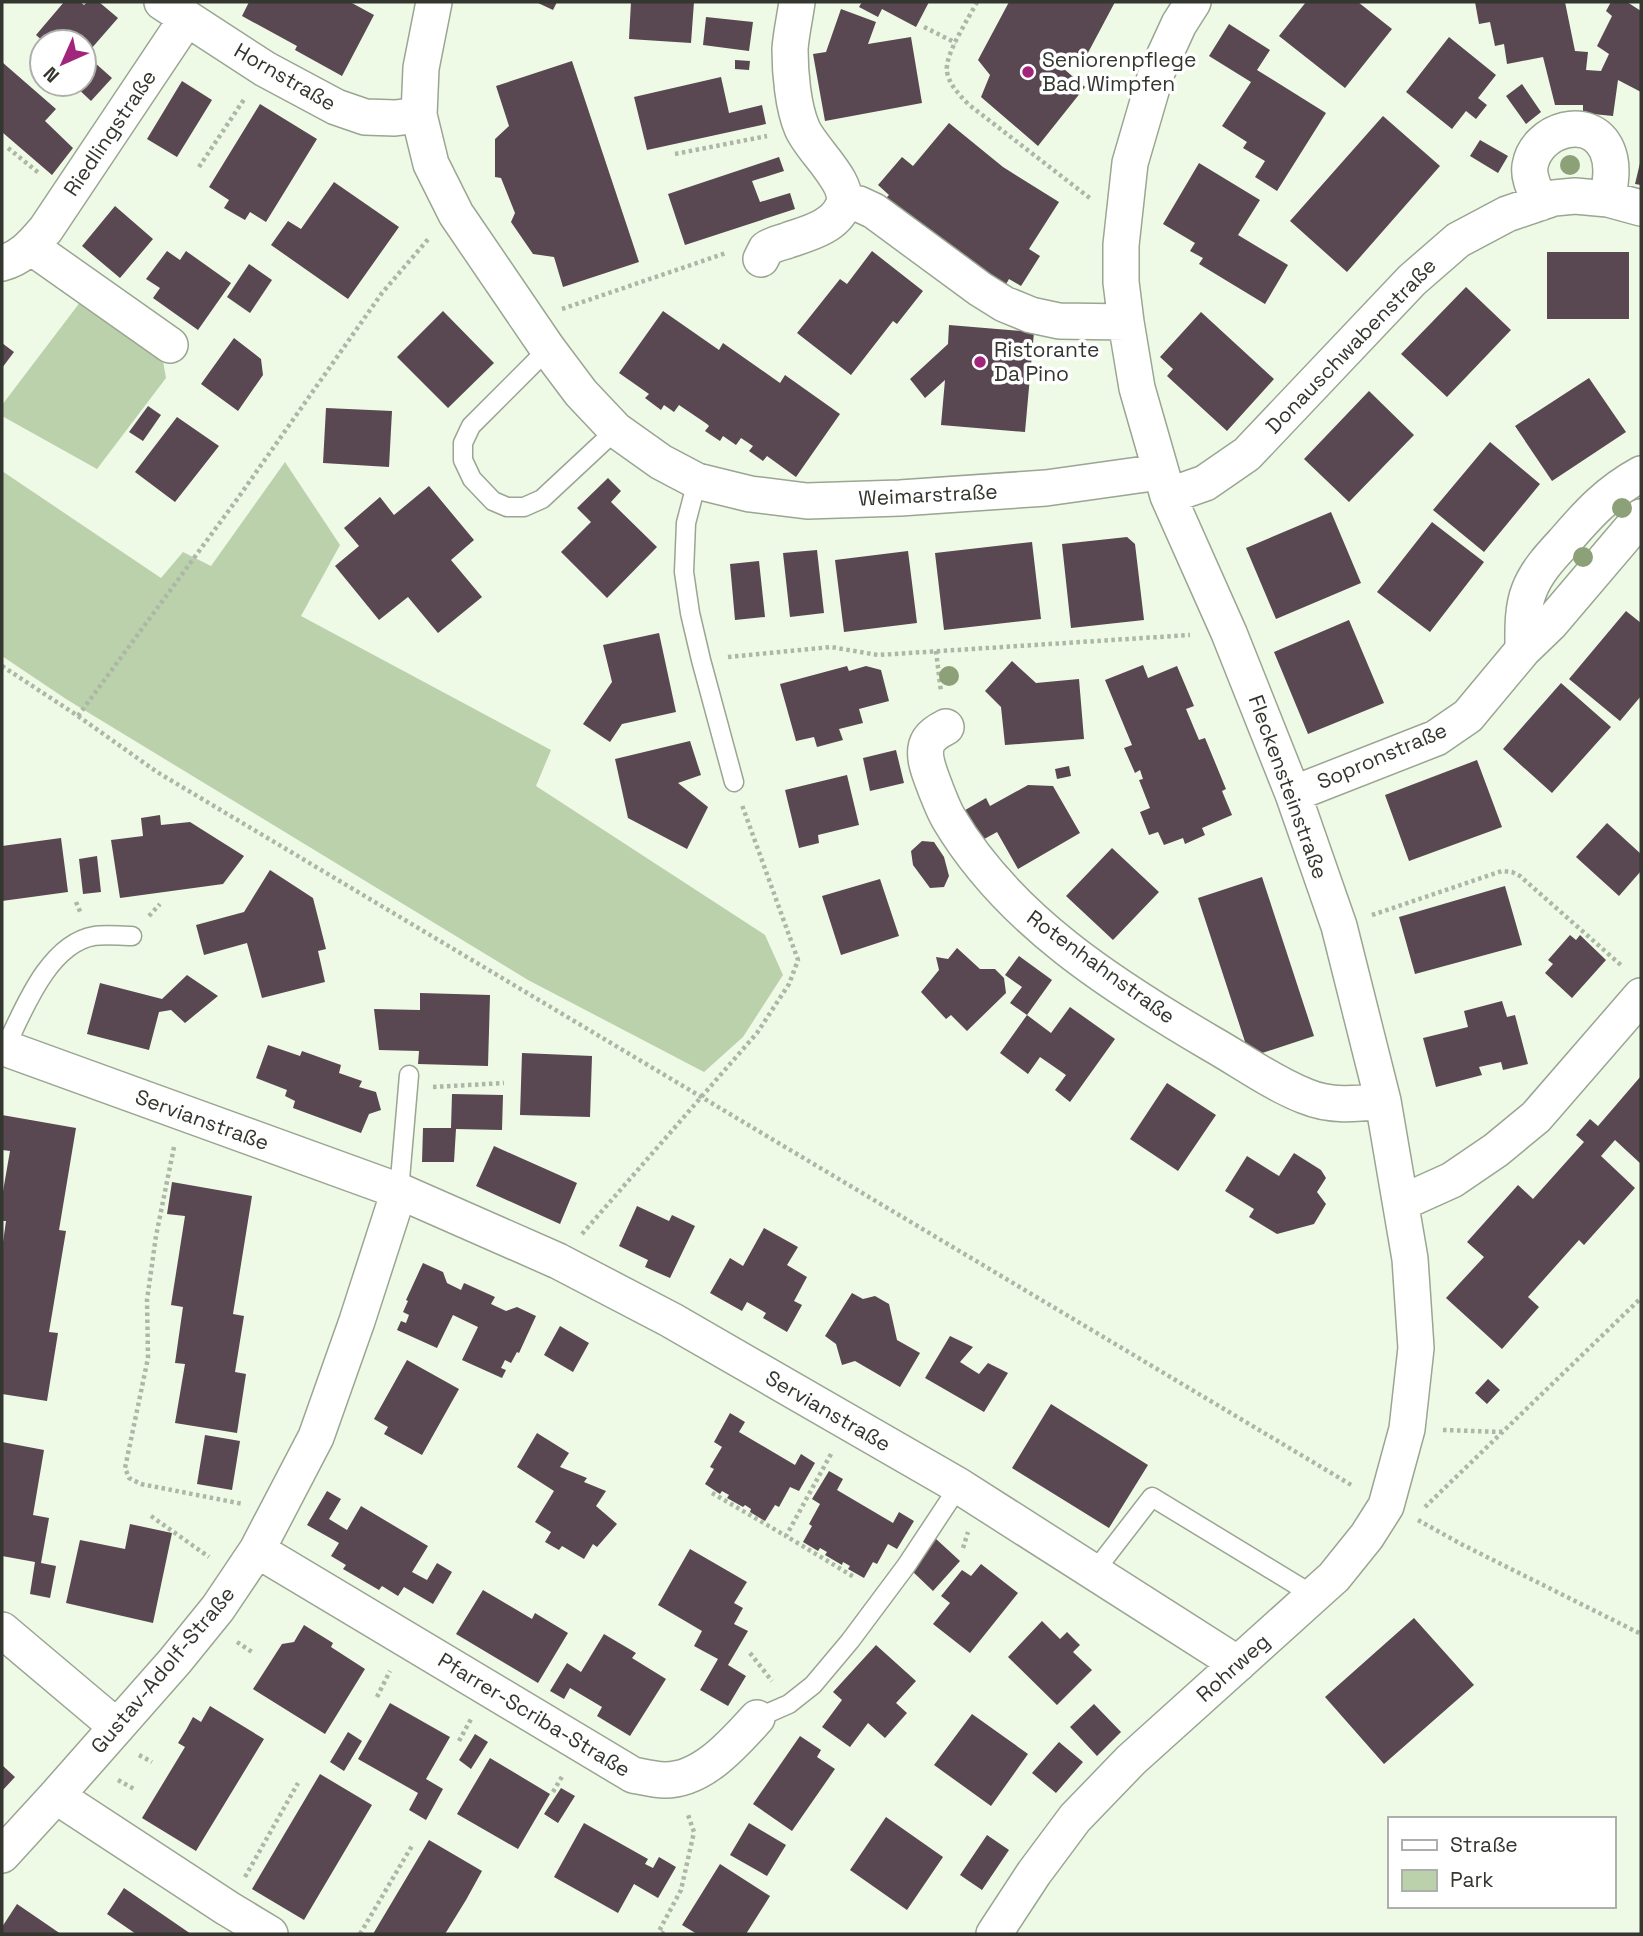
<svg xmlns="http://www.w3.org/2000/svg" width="1643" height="1936" font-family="'Space Grotesk',sans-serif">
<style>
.green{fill:#bbd1ac}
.building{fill:#594752}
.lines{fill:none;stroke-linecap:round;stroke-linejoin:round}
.lane-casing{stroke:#9aa592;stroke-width:21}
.street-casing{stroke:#9aa592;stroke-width:38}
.path{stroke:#adb7a6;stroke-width:4.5;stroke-dasharray:3.5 3.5;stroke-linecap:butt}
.lane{stroke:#fff;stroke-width:18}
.street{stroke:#fff;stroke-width:35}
.tree{fill:#8ca178}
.poi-dot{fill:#a0257b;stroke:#fff;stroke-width:2.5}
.labels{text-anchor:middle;stroke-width:7;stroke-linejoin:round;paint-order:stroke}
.poi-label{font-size:21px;fill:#33372f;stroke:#fff;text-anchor:start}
.street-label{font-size:21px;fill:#33372f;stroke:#fff}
</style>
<rect width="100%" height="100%" fill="#eefae5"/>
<path class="green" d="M84,297L162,355L166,378L97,469L2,416V405Z
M285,462L340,545L301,616L551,750L536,786L765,935L783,975L743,1037L704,1072L528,980L66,699L2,656V471L161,578L183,552L211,566Z"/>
<path class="building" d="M64,2H80L84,5L87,2H99L118,18L84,57V42H44L36,35Z
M249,2H350L374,15L342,76L295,50L297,46L242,16Z
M536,2H557L553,10Z
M631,2H694L691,43L629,39Z
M862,2H929L916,27L882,9L878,17L859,7Z
M1009,2H1115L1082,64L1071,59L1064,69L1085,87L1038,146L981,97L990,75L978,60Z
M1306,2H1358L1392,29L1345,88L1279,36Z
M1475,2H1565L1575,51L1588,52L1586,70L1601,71L1609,54L1597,46L1612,16L1606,11L1611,2H1627L1641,11V92L1618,80L1613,116L1583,113V105H1555L1543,57L1507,64L1504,44L1495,46L1490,22L1479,24Z
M841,9L876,22L868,44L911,37L922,103L825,121L813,54L826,52Z
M706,17L753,22L749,51L703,45Z
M1229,24L1270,50L1257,70L1326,113L1277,191L1255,177L1265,161L1243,148L1247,142L1222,126L1251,82L1209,56Z
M1449,37L1496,75L1478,98L1487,105L1476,119L1466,111L1452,129L1406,92Z
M735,60L750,61L749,70L735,69Z
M572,61L639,262L563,287L554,257L533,254L511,222L515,213L501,178L495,177V139L509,126L496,86Z
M2,62L56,109L45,121L73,148L52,175L2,132Z
M94,62L112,78L91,101L73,84H84V73Z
M721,77L729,113L762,105L766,124L647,150L634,97Z
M182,81L212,100L177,157L147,139Z
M1522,84L1541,112L1526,124L1506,96Z
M260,104L317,139L266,222L250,212L245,220L224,208L229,200L209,187Z
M1383,116L1440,166L1347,272L1290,221Z
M949,123L1003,167L1059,202L1029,249L1040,256L1021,286L1009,279L1005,286L941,247L886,198L889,195L878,185L902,157L913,166Z
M1480,140L1508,156L1498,173L1470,156Z
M779,157L784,171L752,181L760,202L790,193L795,209L685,245L668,194Z
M1199,163L1260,200L1238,235L1288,265L1265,304L1199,264L1203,258L1190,251L1195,243L1163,224Z
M1640,163H1641V185L1635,184Z
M334,182L399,227L348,299L271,245L288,221L301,229Z
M115,206L153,239L120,278L82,246Z
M167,251L180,260L186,251L231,283L198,330L153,298L160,288L146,279Z
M872,251L923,291L897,324L893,321L851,375L797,333L840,279L847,284Z
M1547,252H1629V319H1547Z
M249,264L272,280L250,313L227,297Z
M1466,287L1511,330L1447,397L1401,354Z
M443,311L494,363L448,408L397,357Z
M663,311L719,350L723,343L780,383L785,375L840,414L796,477L767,456L763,461L749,451L753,446L741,438L736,445L723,436L720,441L705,431L709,426L707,424L679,405L674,412L664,405L661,410L645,398L649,394L619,373Z
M1201,312L1274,379L1227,431L1167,376L1173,369L1160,357Z
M949,325L1034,332L1025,432L941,425L945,380L925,398L910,379L948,344Z
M234,338L261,359L263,375L238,411L201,384Z
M2,343L14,352L2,368Z
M1589,378L1626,432L1552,481L1515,426Z
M1369,391L1414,435L1349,502L1304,459Z
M148,406L161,415L143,441L129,432Z
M326,408L392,411L389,467L323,463Z
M177,417L219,446L175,502L135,472Z
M1490,442L1540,484L1484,552L1433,510Z
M608,478L621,491L611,502L657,547L607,598L561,552L591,522L577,508Z
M429,486L474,540L451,560L482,597L438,633L408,597L379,620L335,566L359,546L344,528L380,497L394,515Z
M1331,512L1361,583L1276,619L1246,548Z
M1432,522L1484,562L1430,632L1377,592Z
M1127,537L1135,544L1144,620L1071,628L1062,544Z
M1032,542L1041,619L944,630L935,553Z
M817,550L824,613L790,617L783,553Z
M908,551L917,623L844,632L835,560Z
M759,561L765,617L735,620L730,564Z
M1626,611L1641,623V696L1620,721L1569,679Z
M1349,620L1384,703L1308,734L1274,652Z
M659,633L676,712L622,724L610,742L583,724L612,682L603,645Z
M1012,661L1036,683L1079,679L1084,739L1005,745L1001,707L985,691Z
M1143,665L1148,678L1177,666L1194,706L1186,709L1199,740L1205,738L1226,789L1222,791L1232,815L1202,828L1205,835L1185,844L1183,838L1164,845L1158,832L1149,835L1140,812L1150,808L1139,780L1143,779L1140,770L1135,773L1124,748L1132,745L1105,680Z
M847,666L849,671L866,666L881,670L889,701L859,709L863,723L839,729L843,740L817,747L814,737L796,741L780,684Z
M1561,683L1611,727L1552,793L1503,749Z
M690,741L701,775L678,783L708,807L687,849L628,818L615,759Z
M896,750L904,783L870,791L863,758Z
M1477,760L1502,827L1409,861L1385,795Z
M1069,766L1071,776L1057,779L1055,769Z
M847,775L859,825L818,835L819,843L799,848L785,790Z
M1028,785L1053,786L1080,833L1018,869L997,832L977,843L960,813L986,798L990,806Z
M160,815L161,825L190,822L244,856L223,884L120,898L111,840L143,836L141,818Z
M1607,823L1641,854V871L1619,896L1576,857Z
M61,838L68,892L2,901V846Z
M922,841L934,842L944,857L949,876L944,887L930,888L913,865L911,851Z
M1112,848L1159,892L1113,940L1066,896Z
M97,856L101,892L83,894L79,859Z
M270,870L313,898L326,949L318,951L325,982L262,998L247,943L204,955L196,925L244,912Z
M1262,877L1314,1036L1250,1057L1198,898Z
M880,879L899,936L841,955L822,896Z
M1505,886L1522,945L1415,974L1399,917Z
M1570,935L1576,940L1580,935L1606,960L1572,998L1545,973L1553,964L1548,960Z
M957,948L980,969H995L1004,978L1006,993L967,1031L951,1015L946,1019L921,992L939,970L936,957L948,959Z
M1019,956L1052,980L1027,1015L1010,1003L1022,987L1005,975Z
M187,975L218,996L185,1023L171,1010L159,1012L149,1050L87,1034L100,983L162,999Z
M420,993L490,995L488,1066L418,1064L419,1051L379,1050L374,1009L420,1010Z
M1502,1001L1507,1017L1515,1015L1528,1064L1503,1070L1501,1062L1479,1067L1482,1075L1436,1087L1423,1038L1468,1027L1464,1011Z
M1070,1007L1115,1039L1070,1102L1055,1090L1066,1075L1040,1057L1028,1074L1000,1053L1027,1015L1051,1033Z
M268,1045L300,1056L302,1051L341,1065L339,1073L362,1081L359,1087L376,1092L381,1110L369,1114L361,1133L293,1108L295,1101L285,1096L287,1090L256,1078Z
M522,1053L592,1056L590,1117L520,1115Z
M1641,1076V1164L1615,1140L1601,1156L1635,1188L1584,1245L1579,1240L1528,1297L1539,1307L1502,1349L1446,1298L1484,1257L1467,1242L1518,1185L1533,1199L1584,1142L1576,1135L1590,1119L1598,1126Z
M1167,1083L1216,1115L1178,1171L1130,1139Z
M452,1094L503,1095L502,1130L456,1129L454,1162H422L423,1128H451Z
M2,1115L76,1128L59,1230L66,1231L49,1332L58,1333L47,1401L2,1394V1249L6,1221H2V1197L10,1151L2,1150Z
M494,1146L577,1183L560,1224L476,1186Z
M1294,1153L1321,1170L1326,1178L1317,1192L1326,1204L1314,1224L1277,1234L1249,1217L1254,1209L1225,1191L1247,1156L1279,1176Z
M172,1182L252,1196L233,1314L244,1316L235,1372L246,1374L237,1433L175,1423L185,1364L175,1363L183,1307L171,1305L185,1216L167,1214Z
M637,1206L669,1221L672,1215L695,1226L670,1278L645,1267L648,1260L619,1246Z
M764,1228L798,1247L787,1265L807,1277L794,1301L802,1305L787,1332L763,1318L766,1313L747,1302L742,1311L710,1293L730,1258L743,1266Z
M423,1263L443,1272L447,1283L461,1290L464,1283L495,1297L491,1304L506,1311L517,1307L536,1316L519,1353L517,1352L511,1363L505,1360L501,1368L506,1370L502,1378L462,1360L478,1327L453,1315L437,1348L397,1330L401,1321L406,1323L409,1315L403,1312L408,1301L406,1300Z
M852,1293L863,1299L875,1296L889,1304L897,1340L920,1353L900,1387L855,1361L842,1365L836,1344L825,1336Z
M560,1326L589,1343L573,1372L544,1355Z
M950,1336L973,1347L960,1362L979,1374L988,1363L1008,1373L984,1412L925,1378Z
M407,1360L459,1389L422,1455L384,1434L388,1427L374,1419Z
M1488,1379L1500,1390L1487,1404L1475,1393Z
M1051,1404L1148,1465L1109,1528L1012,1468Z
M730,1413L745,1422L739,1432L795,1465L801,1454L815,1463L799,1491L790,1487L779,1507L775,1505L765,1521L750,1512L751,1509L745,1505L743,1507L727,1498L729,1495L722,1491L720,1494L705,1484L714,1469L710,1467L722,1447L714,1442Z
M537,1433L569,1453L560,1467L587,1478L584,1482L606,1491L596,1506L617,1524L597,1547L593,1544L584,1559L562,1546L559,1550L545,1542L551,1532L535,1522L554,1491L517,1467Z
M205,1435L240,1441L232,1490L197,1484Z
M2,1442L44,1450L33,1515L49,1518L41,1563L56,1566L50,1598L30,1594L35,1562L2,1556Z
M829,1471L843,1479L837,1490L893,1523L899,1512L914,1521L897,1549L888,1544L877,1564L873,1562L864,1578L848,1569L850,1566L843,1562L842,1565L825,1555L827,1552L820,1548L818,1551L803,1542L812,1526L809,1524L820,1504L812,1499Z
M327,1491L341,1499L329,1519L347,1530L361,1506L428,1546L412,1572L427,1580L437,1563L452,1572L433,1604L404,1587L398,1596L382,1586L379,1590L343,1569L346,1565L331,1556L339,1543L307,1525Z
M130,1524L172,1533L153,1623L66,1603L80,1540L125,1549Z
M935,1538L960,1561L933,1591L912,1571Z
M690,1549L747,1582L734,1603L743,1608L734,1624L748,1631L728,1665L746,1676L728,1706L700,1690L718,1659L694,1646L702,1631L658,1605Z
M981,1564L1018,1593L970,1653L933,1624L950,1603L941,1596L962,1570L971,1576Z
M483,1590L532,1619L535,1613L568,1633L538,1683L456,1634Z
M1414,1618L1474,1685L1384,1764L1325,1697Z
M1042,1621L1060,1639L1067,1632L1080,1645L1073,1652L1092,1670L1057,1705L1008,1657Z
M304,1625L333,1643L331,1647L365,1669L325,1734L253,1689L282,1644L294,1642Z
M604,1634L636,1653L632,1658L666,1679L630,1736L597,1716L602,1707L570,1688L564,1699L550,1691L567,1663L581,1672Z
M876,1645L916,1681L896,1703L907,1713L885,1738L868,1723L850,1747L822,1727L842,1700L833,1692Z
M390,1703L450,1737L426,1779L443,1789L426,1820L409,1810L418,1793L358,1759Z
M1094,1704L1121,1732L1097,1756L1070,1727Z
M210,1706L264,1739L196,1851L142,1818L185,1747L178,1743L186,1730L193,1717L201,1722Z
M972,1714L1028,1754L991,1806L934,1765Z
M348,1732L362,1741L344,1771L330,1762Z
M475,1734L488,1742L471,1769L459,1760Z
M800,1736L821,1750L817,1757L835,1769L792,1831L753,1804Z
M1059,1742L1083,1762L1056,1793L1032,1773Z
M490,1758L550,1794L518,1849L457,1814Z
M2,1765L15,1777L2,1791Z
M320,1774L372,1805L304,1920L252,1889Z
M561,1788L575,1796L558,1823L544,1814Z
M886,1817L943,1857L907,1910L850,1870Z
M584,1823L648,1859L645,1864L653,1868L659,1857L676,1867L658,1898L634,1884L618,1913L554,1877Z
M749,1823L786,1845L767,1876L730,1855Z
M987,1835L1009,1850L982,1890L960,1875Z
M429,1840L482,1871L466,1900L445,1934H373Z
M720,1864L770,1896L746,1934H697L682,1925Z
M124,1888L191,1934H136L107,1914Z
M17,1904L55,1930L61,1934H2V1927Z"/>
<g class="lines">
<g class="lane-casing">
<path id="lane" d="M548,349L471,426L463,443V460L472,479L493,501L507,507H524L542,499L616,430
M697,481L686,523L684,572L690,613L701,660L734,782
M5,1048C23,1011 48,944 94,936C106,934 120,936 132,936
M399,1191L409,1075
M1094,1572L1152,1497L1313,1595
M757,1718L789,1704L813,1685L850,1641L906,1566L959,1486"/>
</g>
<g class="street-casing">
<path id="street" d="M162,2L265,69L336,107L365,117L395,118L419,115
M434,2L421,68L419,115L431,164L456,214L548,349L581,393L616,430L661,462L697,481L750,494L807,501L900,498L1046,488L1160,472
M844,203L859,204L874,211L980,289L1004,304L1031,315L1059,321L1126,322
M1540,203C1536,192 1528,178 1530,166C1536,129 1591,113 1607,150C1614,166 1610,183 1608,199
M31,247L170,345
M761,259C762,257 765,251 766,249C771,245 779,243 786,241C805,234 834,228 843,206C852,183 811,150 802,128C793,107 790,73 790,49C791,34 795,17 797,2
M2,263C22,258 33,244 46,229L187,18
M1168,496L1205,483L1247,454L1412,280L1458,240L1507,214L1554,198L1575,196L1608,199L1641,208
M1523,650C1523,631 1522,609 1529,591C1536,572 1551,556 1564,542C1588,514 1608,492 1641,474
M946,727C940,730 933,734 929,740C920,754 931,776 936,790C940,800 944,811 949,819C1009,920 1113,986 1212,1044C1242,1061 1272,1083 1305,1096C1331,1107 1356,1104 1383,1101
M1293,794L1436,738L1468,716L1523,650L1551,623L1641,517
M2,1047L399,1191L558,1261L671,1320L959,1486L1238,1664
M1401,1203L1452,1180L1496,1150L1536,1117L1641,996
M257,1550L633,1775C643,1777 655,1780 665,1780C703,1780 734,1743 757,1718
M2,1630L117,1727
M56,1796L227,1908L270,1934
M2,1855L56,1796L175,1661L218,1608L257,1550L316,1437L357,1321L399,1191
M994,1934L1034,1873L1075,1818L1131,1760L1334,1577L1367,1536L1386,1506L1407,1429L1416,1348L1410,1259L1383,1101L1339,926L1293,794L1229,633L1168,496L1137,388L1126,322L1121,282V245L1130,163L1156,74L1179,24L1193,2"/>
</g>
<path class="path" d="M977,2C969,18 944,55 947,72C950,86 959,94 968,104L1091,199
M924,27L956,43
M8,148L40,174
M675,154L767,136
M199,167L245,98
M562,309L726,253
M936,651L941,692
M728,657L831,647L878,655L1190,635
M2,666L78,716L157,772L1353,1486
M78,716L238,498L382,293L430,237
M76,902L81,914
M1372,915L1502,871L1512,872L1520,876L1622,966
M149,916L160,904
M433,1087L504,1083
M174,1147L156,1236L147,1300L148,1358L125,1468L129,1478L141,1484L243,1504
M582,1234L757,1033L789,984L798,960L742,805
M1443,1430L1503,1432
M831,1454L786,1536L854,1577
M712,1493L786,1536
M1425,1507L1641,1298
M151,1516L209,1557
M1418,1520L1461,1544L1641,1634
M963,1548L968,1532
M237,1642L252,1652
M750,1653L772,1681
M377,1697L390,1671
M459,1741L471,1719
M139,1755L152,1762
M118,1780L134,1789
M553,1792L563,1775
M245,1877L298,1783
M360,1934L413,1844
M664,1934L659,1931L681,1890L694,1832L687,1812"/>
<use href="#lane" class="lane"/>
<use href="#street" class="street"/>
</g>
<g class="tree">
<circle cx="1570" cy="165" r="10"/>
<circle cx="1622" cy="508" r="10"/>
<circle cx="1583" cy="557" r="10"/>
<circle cx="949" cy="676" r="10"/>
</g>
<g class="poi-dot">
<circle cx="1028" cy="72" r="7"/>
<circle cx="980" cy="362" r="7"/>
</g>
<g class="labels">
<g class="poi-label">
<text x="1042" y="67">Seniorenpflege<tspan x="1042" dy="24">Bad Wimpfen</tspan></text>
<text x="994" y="357">Ristorante<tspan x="994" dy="24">Da Pino</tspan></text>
</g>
<g class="street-label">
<text transform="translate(285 77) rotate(30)" y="7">Hornstraße</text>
<text transform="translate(110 133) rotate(-56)" y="7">Riedlingstraße</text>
<text transform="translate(1351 346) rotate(-46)" y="7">Donauschwabenstraße</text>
<text transform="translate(928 495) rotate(-3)" y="7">Weimarstraße</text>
<text transform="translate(1382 756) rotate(-23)" y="7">Sopronstraße</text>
<text transform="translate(1288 787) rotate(70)" y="7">Fleckensteinstraße</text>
<text transform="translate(1101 967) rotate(36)" y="7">Rotenhahnstraße</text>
<text transform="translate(202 1120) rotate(20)" y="7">Servianstraße</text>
<text transform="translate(828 1411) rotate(30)" y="7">Servianstraße</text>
<text transform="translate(1233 1668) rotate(-42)" y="7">Rohrweg</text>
<text transform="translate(163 1670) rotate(-50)" y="7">Gustav-Adolf-Straße</text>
<text transform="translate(534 1715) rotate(31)" y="7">Pfarrer-Scriba-Straße</text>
</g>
</g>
<rect width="1643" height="1936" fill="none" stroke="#33372f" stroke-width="7"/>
<rect x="1388" y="1817" width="228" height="91" fill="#ffffff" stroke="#adafac" stroke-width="2"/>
<rect x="1402" y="1840" width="35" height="10" fill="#ffffff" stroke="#adafac" stroke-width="2"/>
<text x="1450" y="1852" font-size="21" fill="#33372f">Straße</text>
<rect x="1402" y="1870" width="35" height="21" fill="#bbd1ac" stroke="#adafac" stroke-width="2"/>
<text x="1450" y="1887" font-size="21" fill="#33372f">Park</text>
<g transform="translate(63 63) rotate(225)"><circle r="33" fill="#ffffff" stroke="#adafac" stroke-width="2"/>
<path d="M0-5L12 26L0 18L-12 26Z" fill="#a0257b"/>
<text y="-10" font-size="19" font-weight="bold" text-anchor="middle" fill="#33372f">N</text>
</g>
</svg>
